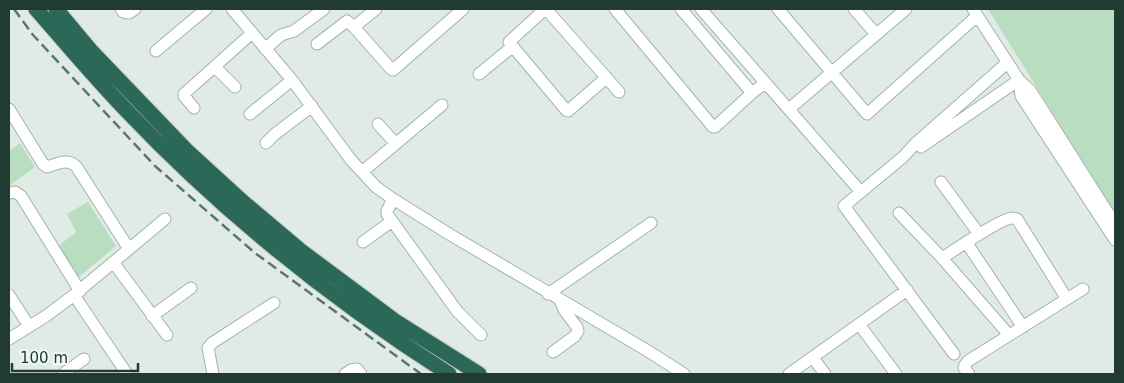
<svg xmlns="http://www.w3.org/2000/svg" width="1124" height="383" font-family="'DejaVu Sans',sans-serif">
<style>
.green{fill:#b8ddbf}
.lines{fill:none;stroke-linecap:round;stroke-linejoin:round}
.minor-casing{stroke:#a3b3ac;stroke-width:13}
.highway-casing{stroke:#c1c8c6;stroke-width:17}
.minor{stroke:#fff;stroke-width:11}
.highway{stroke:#2c6857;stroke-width:15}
.rail{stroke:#5b776d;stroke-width:2.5;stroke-dasharray:10 5;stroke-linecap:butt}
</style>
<rect width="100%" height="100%" fill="#e0ebe5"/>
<path class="green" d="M988,9H1115V213Z
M20,143L35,167L9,186V151Z
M88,202L116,246L75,280L56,248L76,232L67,214Z"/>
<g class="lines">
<g class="minor-casing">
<path id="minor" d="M121,9L123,12L129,13L135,9
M232,9L292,80L351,160L376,187L393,199L449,234L648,351L684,374
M545,9L509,42L566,110L568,111L606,78
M546,9L619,92
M615,9L713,127H715L752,93L765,83
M681,9L752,93
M701,9L861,192
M778,9L867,114L977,16
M854,9L876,34
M973,9L1019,80L1030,90L1115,224
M354,27L376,9
M317,44L347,21L354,27L391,69L393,70L463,9
M265,49L281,35L294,31L324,9
M156,51L206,9
M215,67L235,87
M479,74L512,47
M1019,80L1021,96L1115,240
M194,108L184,96V94L252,33
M9,109L43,164L47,167C57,164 67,158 76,166L129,249
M789,109L906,9
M250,114L292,80
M378,124L396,144
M266,143L275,134L312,106
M921,147L1019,80
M362,172L442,105
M941,182L979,234
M9,193L15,192L21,196L80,291
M393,199L387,211V214L457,311L481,335
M899,213L942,258L1009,335
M363,242L392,221
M966,242L1023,327
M942,258C953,251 1003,217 1013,218C1014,218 1015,219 1017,219L1067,299
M113,262L167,335
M548,294L651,223
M9,295L29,326
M74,295L127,374
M152,316L191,288
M859,324L896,374
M9,339L46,316L74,295L165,219
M553,352L575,336L578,331L577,327L564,310L560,300
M954,354L844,206L903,157L916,143L1007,63
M813,358L825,374
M63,374L84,359
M213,374L208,348L212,343L274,303
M345,374L351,370L357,369L361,374
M789,374L907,290
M969,374L964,368L965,365L968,361L1083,289"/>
</g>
<g class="highway-casing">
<path id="highway" d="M36,9C66,43 95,78 127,111C222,211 333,300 449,374
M56,9L92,52L186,150L244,203L301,251L395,321L479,374"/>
</g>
<use href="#minor" class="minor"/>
<use href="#highway" class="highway"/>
<path class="rail" d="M14,9L33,35L155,166L255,253L421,374"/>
</g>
<rect width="1124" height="383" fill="none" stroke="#203b32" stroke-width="20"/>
<path d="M12 363v8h126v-8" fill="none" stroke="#203b32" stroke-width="2.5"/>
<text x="20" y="363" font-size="15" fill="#203b32" stroke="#f0f8f3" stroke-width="4" paint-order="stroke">100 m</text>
</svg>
